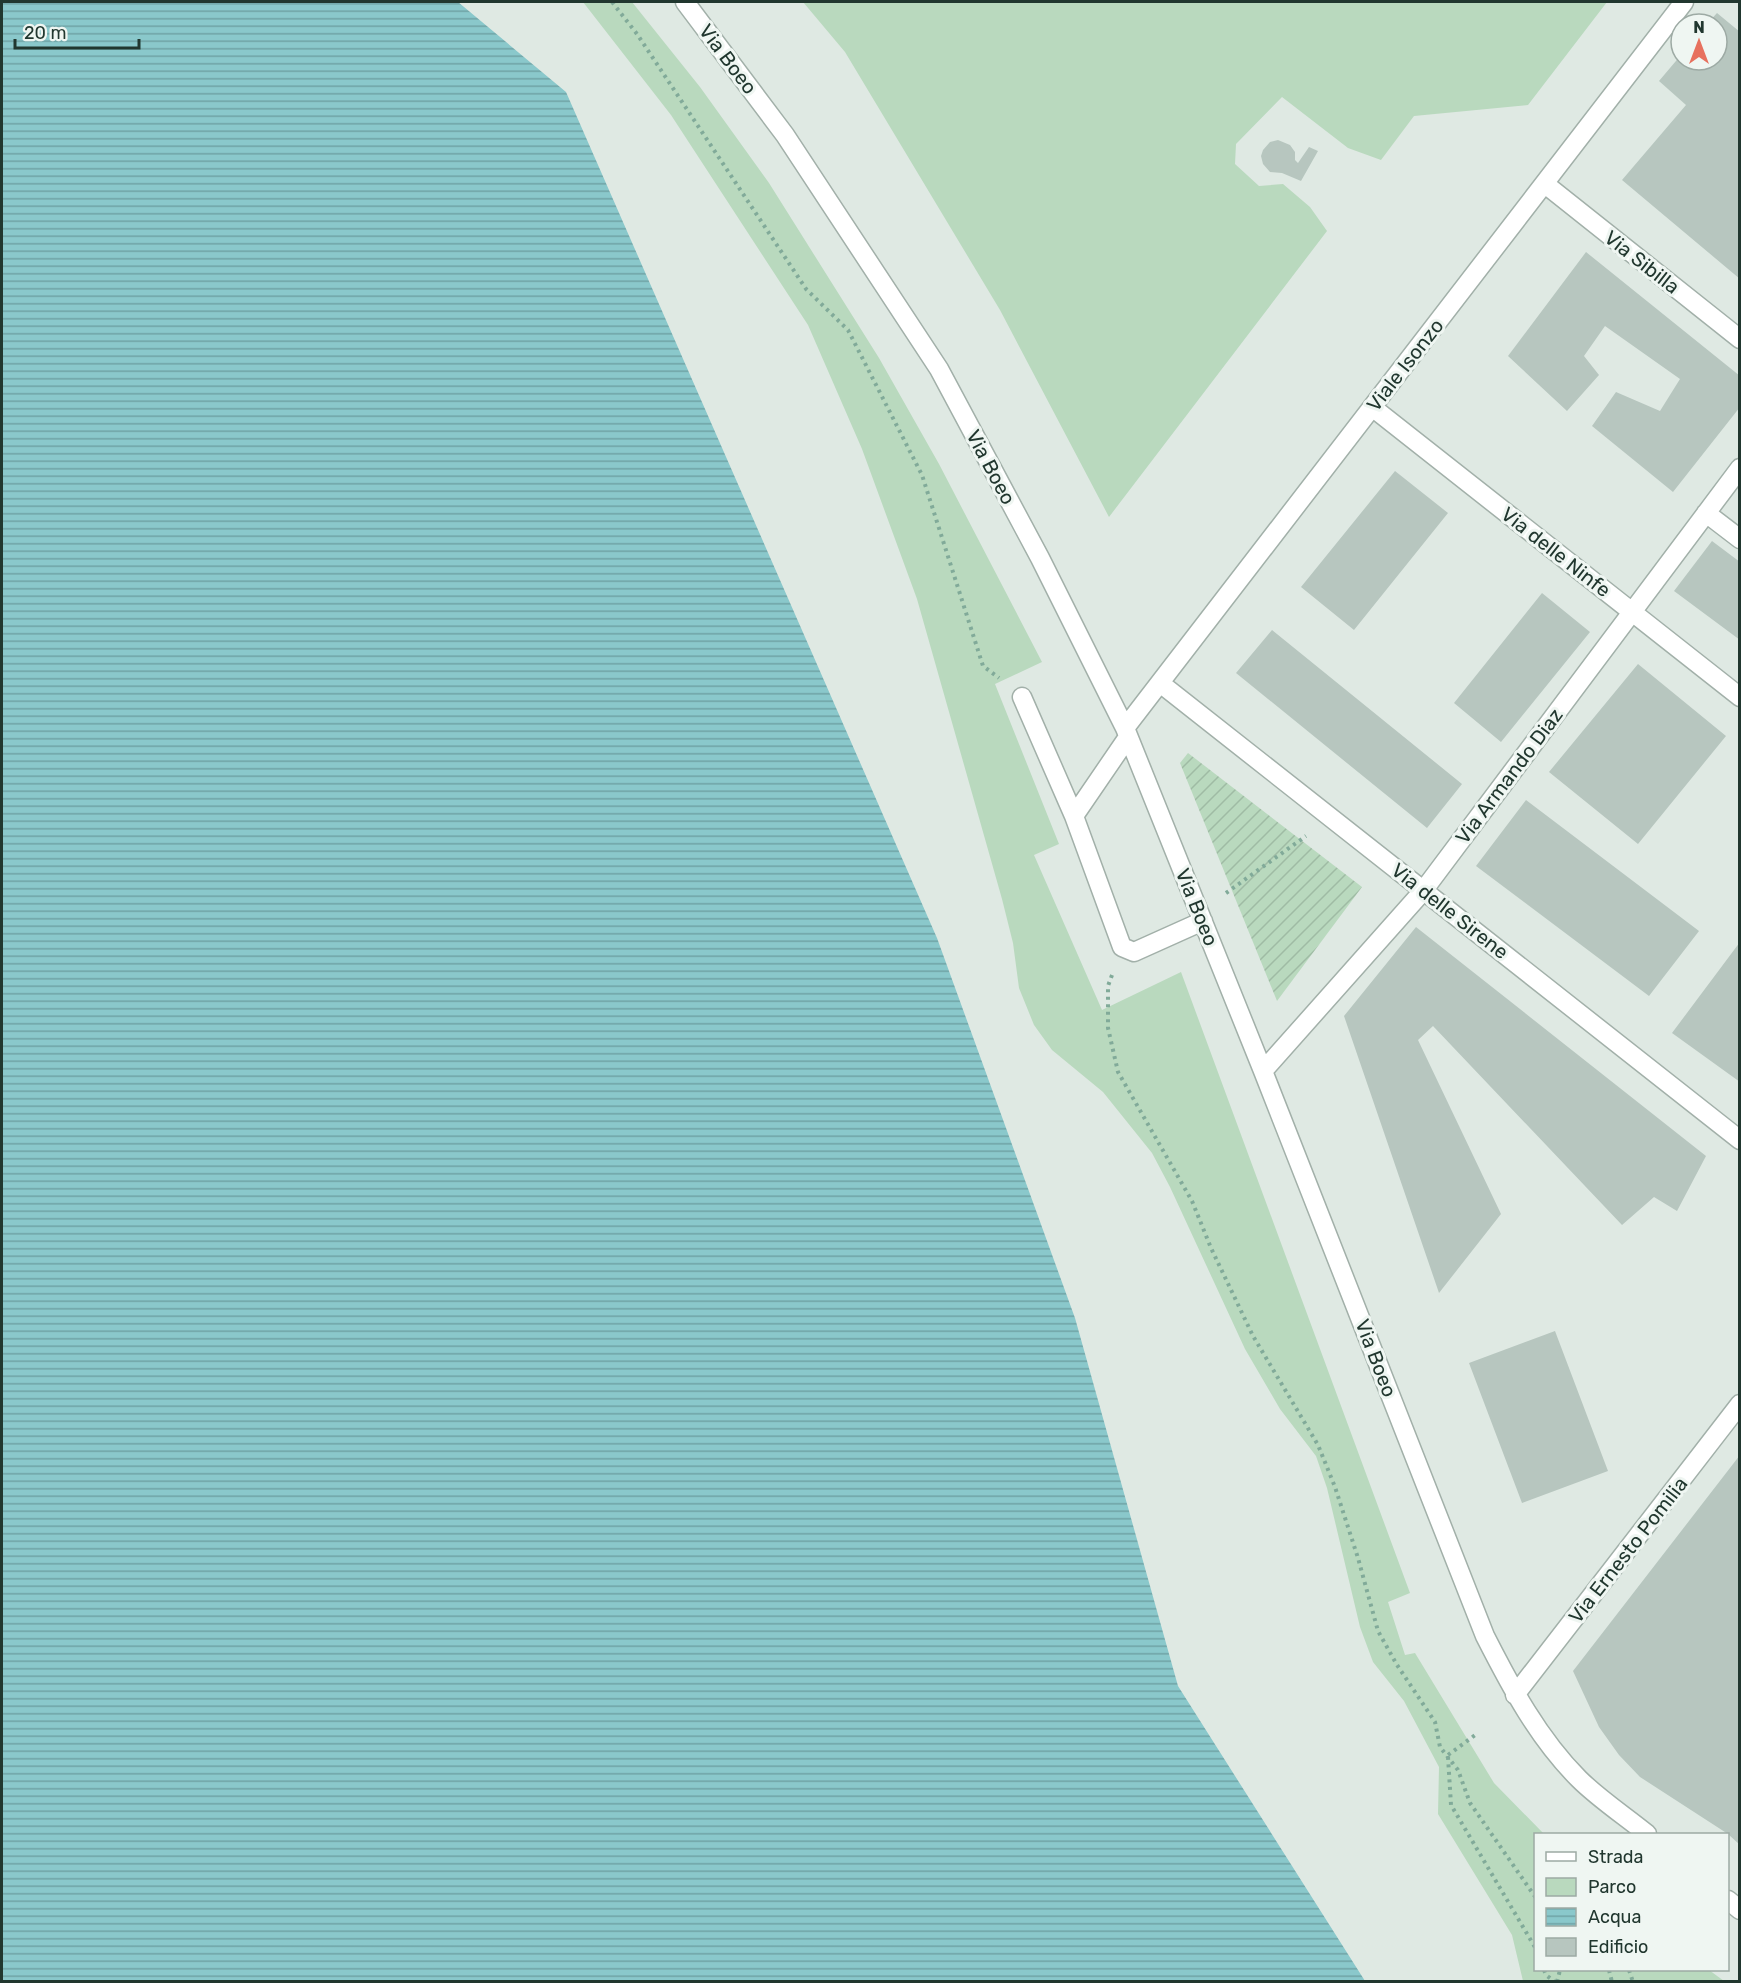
<svg xmlns="http://www.w3.org/2000/svg" width="1741" height="1983" font-family="Rubik,sans-serif">
<style>
.green{fill:#b9d9be}
.garden{fill:url(#garden-furrows)}
.water{fill:url(#water-rules)}
.building{fill:#b7c6bf}
.lines{fill:none;stroke-linecap:round;stroke-linejoin:round}
.minor-casing{stroke:#a2b0a9;stroke-width:21}
.path{stroke:#81aa99;stroke-width:4;stroke-dasharray:3 4.5;stroke-linecap:butt}
.minor{stroke:#fff;stroke-width:18}
.labels{text-anchor:middle;stroke-width:6;stroke-linejoin:round;paint-order:stroke}
.street-label{font-size:20px;fill:#21372f;stroke:#eff6f2}
</style>
<defs>
<pattern id="garden-furrows" width="10" height="10" patternUnits="userSpaceOnUse" patternTransform="scale(1.5)"><rect width="10" height="10" fill="#b9d9be"/><path d="M-1 1l2-2M0 10L10 0M9 11l2-2" fill="none" stroke="#9fbba4"/></pattern>
<pattern id="water-rules" width="6" height="5" patternUnits="userSpaceOnUse" patternTransform="scale(1.5)"><rect width="6" height="5" fill="#8ac8cb"/><path d="M0 2.5h6" fill="none" stroke="#70a3a5"/></pattern>
</defs>
<rect width="100%" height="100%" fill="#dfe9e3"/>
<path class="green" d="M583,2H632L700,87L769,183L879,358L939,464L1042,662L995,684L1059,844L1034,855L1102,1010L1181,972L1410,1593L1388,1602L1405,1655L1415,1653L1494,1783L1544,1834H1536V1970H1709L1724,1981H1523L1512,1935L1438,1814L1439,1767L1404,1701L1373,1662L1360,1627L1327,1488L1316,1456L1280,1409L1245,1349L1170,1187L1152,1153L1103,1092L1052,1050L1034,1025L1019,988L1013,943L1002,899L917,599L862,449L808,325L671,115Z
M803,2H1607L1528,105L1414,116L1381,160L1348,148L1282,97L1236,144L1235,164L1259,186L1283,184L1310,207L1327,231L1109,517L1000,310L845,52Z"/>
<path class="garden" d="M1188,753L1362,887L1277,1001L1180,763Z"/>
<path class="water" d="M2,2H458L566,92L937,938L1075,1318L1178,1686L1365,1981H2Z"/>
<path class="building" d="M1717,13L1740,32V279L1622,180L1686,105L1659,81L1681,55V60H1717V24H1707Z
M1278,140L1290,145L1295,152V160L1298,163L1309,147L1318,151L1301,181L1282,173L1270,172L1263,164L1261,156L1263,150L1270,142Z
M1586,252L1740,376V407L1673,492L1592,426L1616,392L1660,411L1680,379L1605,326L1584,356L1599,375L1567,411L1508,356Z
M1395,471L1448,513L1354,630L1301,587Z
M1712,541L1740,562V640L1674,591Z
M1542,593L1590,632L1501,742L1454,703Z
M1272,630L1462,784L1427,828L1236,673Z
M1638,664L1726,736L1638,844L1549,772Z
M1526,800L1699,931L1649,996L1476,866Z
M1416,927L1706,1156L1677,1211L1654,1197L1622,1225L1433,1026L1418,1040L1501,1214L1439,1293L1344,1016Z
M1740,942V1082L1672,1033Z
M1555,1331L1608,1471L1522,1503L1469,1363Z
M1740,1455V1845L1728,1834L1640,1777L1619,1755L1599,1727L1573,1671Z"/>
<g class="lines">
<g class="minor-casing">
<path id="minor" d="M685,2L785,135L939,369L1040,558L1125,728L1263,1071L1485,1636C1511,1687 1538,1738 1579,1779C1599,1799 1625,1816 1647,1834
M1545,184L1740,339
M1372,407L1740,697
M1706,513L1740,539
M1160,683L1740,1140
M1022,697L1074,816
M1125,728L1684,2
M1128,737L1074,816L1122,947L1134,952L1203,921
M1263,1071L1423,891L1740,468
M1515,1695L1740,1404
M1728,1900L1740,1910"/>
</g>
<path class="path" d="M612,2L637,34L806,289L848,330L922,475L983,666L999,678
M1226,893L1306,836
M1112,975L1108,986V1028L1118,1072L1192,1201L1211,1248L1253,1336L1318,1445L1335,1487L1358,1558L1378,1631L1397,1665L1435,1722L1440,1747L1458,1770L1470,1803L1536,1898
M1448,1755L1478,1733
M1448,1757L1451,1805L1536,1949
M1544,1970L1546,1975L1555,1982
M1609,1970L1612,1982
M1629,1970L1633,1982
M1557,1982L1560,1970"/>
<use href="#minor" class="minor"/>
</g>
<g class="labels">
<g class="street-label">
<text transform="translate(728 59) rotate(53)" y="7">Via Boeo</text>
<text transform="translate(1642 262) rotate(38)" y="7">Via Sibilla</text>
<text transform="translate(1405 365) rotate(-52)" y="7">Viale Isonzo</text>
<text transform="translate(991 467) rotate(62)" y="7">Via Boeo</text>
<text transform="translate(1556 552) rotate(38)" y="7">Via delle Ninfe</text>
<text transform="translate(1509 776) rotate(-53)" y="7">Via Armando Diaz</text>
<text transform="translate(1197 907) rotate(68)" y="7">Via Boeo</text>
<text transform="translate(1450 911) rotate(38)" y="7">Via delle Sirene</text>
<text transform="translate(1376 1358) rotate(69)" y="7">Via Boeo</text>
<text transform="translate(1628 1550) rotate(-52)" y="7">Via Ernesto Pomilia</text>
</g>
</g>
<rect width="1741" height="1983" fill="none" stroke="#21372f" stroke-width="6"/>
<rect x="1534" y="1833" width="195" height="138" fill="#eff6f2" stroke="#9daaa4" stroke-width="1.5"/>
<rect x="1546" y="1852" width="30" height="9" fill="#ffffff" stroke="#9daaa4" stroke-width="1.5"/>
<text x="1588" y="1863" font-size="18" fill="#21372f">Strada</text>
<rect x="1546" y="1878" width="30" height="18" fill="#b9d9be" stroke="#9daaa4" stroke-width="1.5"/>
<text x="1588" y="1893" font-size="18" fill="#21372f">Parco</text>
<rect x="1546" y="1908" width="30" height="18" fill="url(#water-rules)" stroke="#9daaa4" stroke-width="1.5"/>
<text x="1588" y="1923" font-size="18" fill="#21372f">Acqua</text>
<rect x="1546" y="1938" width="30" height="18" fill="#b7c6bf" stroke="#9daaa4" stroke-width="1.5"/>
<text x="1588" y="1953" font-size="18" fill="#21372f">Edificio</text>
<g transform="translate(1699 42)"><circle r="28" fill="#eff6f2" stroke="#9daaa4" stroke-width="1.5"/>
<path d="M0-4.5L10 22L0 15L-10 22Z" fill="#e7715e"/>
<text y="-9" font-size="16" font-weight="bold" text-anchor="middle" fill="#21372f">N</text>
</g>
<path d="M15 39v9h124v-9" fill="none" stroke="#21372f" stroke-width="3"/>
<text x="24" y="39" font-size="18" fill="#21372f" stroke="#eff6f2" stroke-width="4.5" paint-order="stroke">20 m</text>
</svg>
